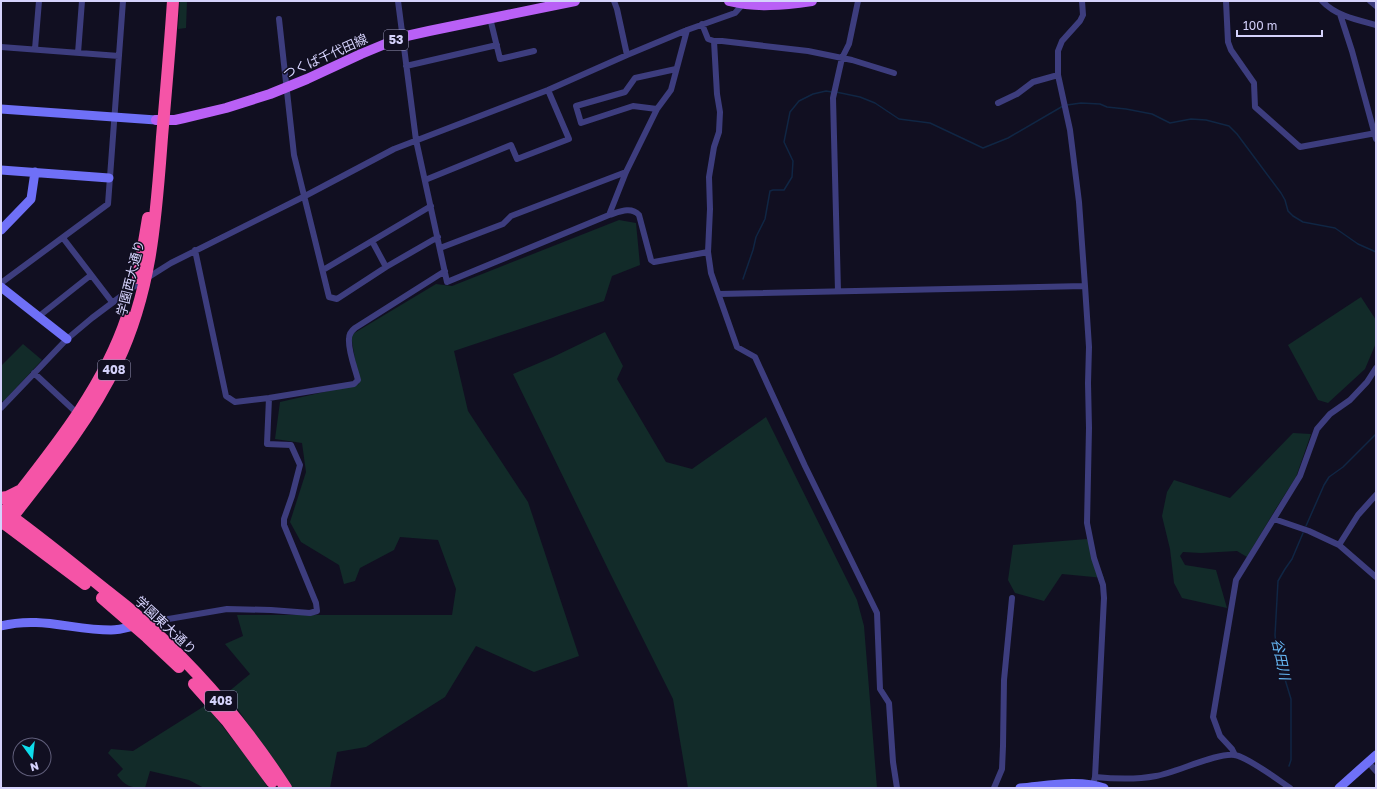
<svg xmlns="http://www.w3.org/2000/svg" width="1377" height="789" font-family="'Golos Text','Noto Sans JP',sans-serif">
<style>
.green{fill:#122b29}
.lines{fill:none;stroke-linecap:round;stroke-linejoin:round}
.stream{stroke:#102644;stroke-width:1.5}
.street{stroke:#3d3d7e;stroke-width:6}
.secondary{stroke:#6f70f7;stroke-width:9}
.primary{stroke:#b960f6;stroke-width:10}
.highway{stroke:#f554a7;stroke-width:12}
.labels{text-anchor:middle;stroke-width:3;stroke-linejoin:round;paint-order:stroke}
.shield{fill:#110f21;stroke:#9a98ba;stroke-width:1}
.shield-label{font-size:12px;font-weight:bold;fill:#d5d2fc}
.street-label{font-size:13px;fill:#d5d2fc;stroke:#110f21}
.water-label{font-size:14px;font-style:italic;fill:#66b8f6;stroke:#110f21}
</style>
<rect width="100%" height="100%" fill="#110f21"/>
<path class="green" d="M180,1H187L186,28L178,29Z
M619,220L636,223L640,265L612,276L604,301L454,351L468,411L528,502L579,656L534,672L476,646L445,697L366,747L337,752L330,788H291L227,693L250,674L225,644L243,636L237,615H452L456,589L438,540L400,537L394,550L360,568L355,581L344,584L339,565L301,542L290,522L306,472L302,443L275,439L280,402L359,384L351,335L436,284L452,286Z
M1361,297L1376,320V343L1365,369L1328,403L1318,400L1288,345Z
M605,332L623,366L617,379L666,462L692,469L766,417L857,600L864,626L877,788H688L673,699L611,575L513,374L553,357Z
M23,344L42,360L4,401H2L1,400V366Z
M1293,433L1311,434L1296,477L1275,510L1247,557L1237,551L1201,553L1183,552L1180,556L1185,565L1216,570L1227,608L1182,598L1174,583L1170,549L1162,516L1167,492L1174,480L1230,498Z
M1087,539L1104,578L1062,574L1044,601L1015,593L1008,580L1013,545Z
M206,705L258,772L268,788H204L189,780L150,771L145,788C131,788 125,786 117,775L123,769L108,753L111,749L133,751Z"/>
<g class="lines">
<path class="stream" d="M836,92L860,97L875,103L899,119L930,123L983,148L1008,138L1063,106
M1067,105L1081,103L1100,104L1107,107L1126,109L1152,114L1170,123L1191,119L1206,120L1229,126L1237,134L1281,193L1285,200L1288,211L1293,216L1303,222L1335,228L1358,244L1376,252
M743,279L753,250L756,237L765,219L770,191L773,190H784L792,177L793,161L784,142L790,112L799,101L813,94L826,91L832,92
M1306,526L1324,485L1329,477L1343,467L1376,434
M1289,766L1291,760V699L1277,653L1275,635L1278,581L1285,569L1292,559L1303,533"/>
<path class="street" d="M398,1L416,140L447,282L609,215C619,212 631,206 639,215L651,260L654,262L708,252
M614,1L617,9L627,55
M1082,1L1083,15L1080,21L1062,41L1058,51V75L1070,130L1079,202L1085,286L1089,347L1088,383L1089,428L1087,523L1094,558L1103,585L1104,598L1095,777L1093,785
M1226,1L1228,42L1231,50L1254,83L1255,107L1300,147L1376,133
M1322,1C1336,16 1357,20 1376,25
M1370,1L1376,6
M1340,14L1352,51L1376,139
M490,18L500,59L534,51
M279,19L294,155L329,297L337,299L386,267L438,237
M702,24L708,39L714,41H722L808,51L852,60L894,73
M714,41L717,94L720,112L719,132L714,147L709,177L710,209L708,252L711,273L737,347L755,357L805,466L877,613L880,689L889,703L893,762L897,788
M1,47L119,56
M35,49L39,1
M78,53L82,1
M406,66L497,45
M998,103L1017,94L1033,82L1058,75
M657,109L633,106L581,123L576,106L625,92L635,78L676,69
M425,180L511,145L517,159L569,139L548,90
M609,215L626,172L657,109L671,90L687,30
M63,238L112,302
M372,241L386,267
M440,248L503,224L511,216L626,172
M195,250L226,396L235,402L269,398L354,384L358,380C355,368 348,351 349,339C349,334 351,331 355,328L445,271
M323,270L431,206
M1,283L108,204L123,1
M838,291L833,98L842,58L849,44L858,1
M719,294L1085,286
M38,317L91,275
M34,373L78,414
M1,408L67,339L92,318L136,285L171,263L305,196L394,149L548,90L627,55L687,30L735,13L743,4
M1274,519L1309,531L1339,545L1376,577
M1339,545L1358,515L1376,495
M145,623L227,609L271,610L310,613L317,611L316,603L284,525V519L292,496L300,465L291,445L267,444L269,398
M1235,755L1232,749L1220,736L1213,717L1236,580L1300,476L1317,429L1330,414L1350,400L1367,382L1376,368
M1368,762L1376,771
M1095,777C1115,779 1135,780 1156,776C1175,773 1218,752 1235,755C1249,758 1277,779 1290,788
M994,788L1002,769L1003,746L1004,680L1012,598"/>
<path class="secondary" d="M1,109L156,120
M1,170L109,178
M1,230L31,199L35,172
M1,287L67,339
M1,626C40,616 72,630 111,630C120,630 129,627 138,625
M1020,788C1046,786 1079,779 1104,788
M1339,788L1376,755"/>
<path class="primary" d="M729,1C756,8 784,5 812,1
M156,120H175L184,118L226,108L270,94L307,79L361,54L402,37L429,31L575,1"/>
<path class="highway" d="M138,278L148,218
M1,498L7,497L19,491
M7,513C40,537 71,562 103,588C113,596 124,604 133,612C192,663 244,723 286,788
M1,516C49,454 102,392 127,317
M1,521L85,584
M6,525C45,475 90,421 117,363C152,289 156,217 162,137C166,91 170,46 173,1
M102,598L147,637L179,667
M194,684L227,721L272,782"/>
</g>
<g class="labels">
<g class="shield">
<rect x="384" y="30" width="24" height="20" rx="3"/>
<rect x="98" y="360" width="32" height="20" rx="3"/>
<rect x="205" y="691" width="32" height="20" rx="3"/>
</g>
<g class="shield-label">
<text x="396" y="44">53</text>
<text x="114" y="374">408</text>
<text x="221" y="705">408</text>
</g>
<g class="street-label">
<text transform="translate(325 56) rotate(-24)" y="5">つくば千代田線</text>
<text transform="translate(130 278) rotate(-76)" y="5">学園西大通り</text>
<text transform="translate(166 625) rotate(43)" y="5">学園東大通り</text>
</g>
<g class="water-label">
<text transform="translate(1281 659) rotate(78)" y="5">谷田川</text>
</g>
</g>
<rect width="1377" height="789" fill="none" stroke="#d5d2fc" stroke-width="4"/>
<g transform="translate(32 757) rotate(165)"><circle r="19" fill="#110f21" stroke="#5f5d79"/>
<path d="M0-3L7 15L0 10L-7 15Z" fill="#0eddec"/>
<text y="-6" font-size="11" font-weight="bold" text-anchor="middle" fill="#d5d2fc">N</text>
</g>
<path d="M1237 30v6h85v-6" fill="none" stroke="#d5d2fc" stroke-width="2"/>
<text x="1243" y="30" font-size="12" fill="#d5d2fc" stroke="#110f21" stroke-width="3" paint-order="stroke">100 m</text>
</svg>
